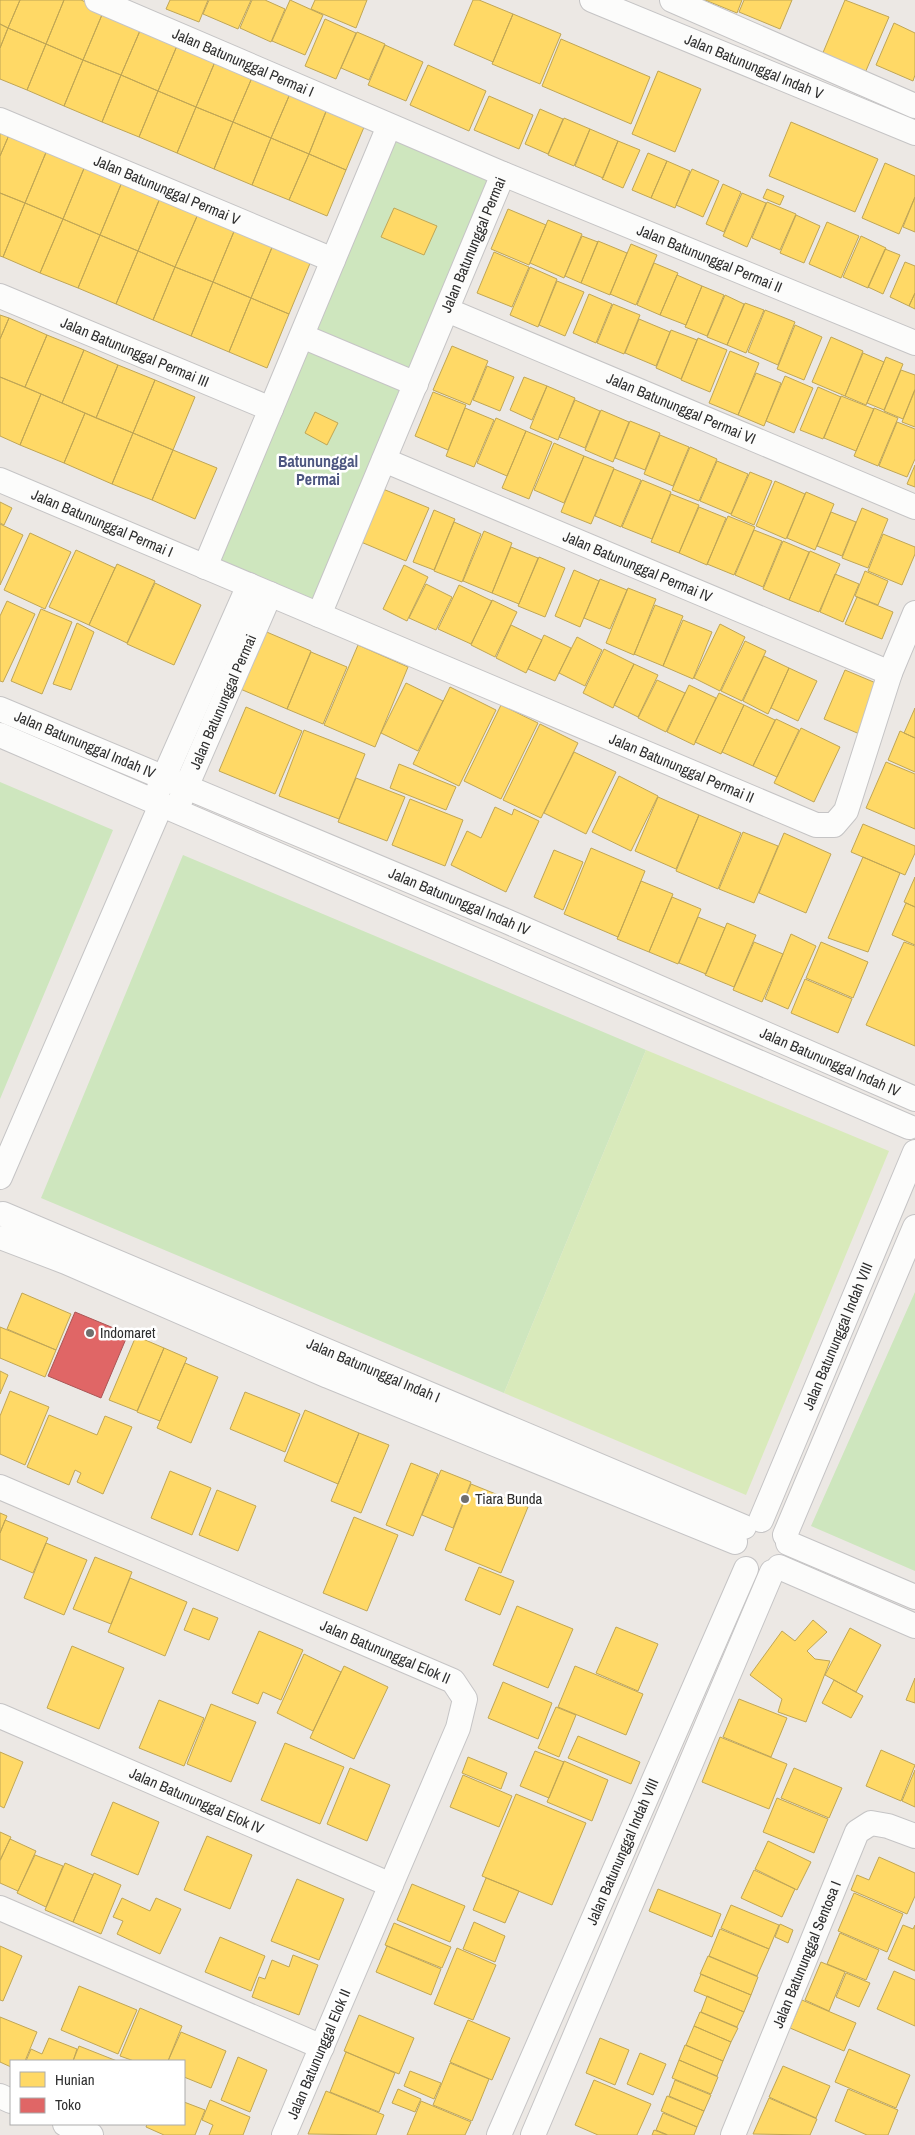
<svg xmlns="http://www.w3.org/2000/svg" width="915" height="2135" font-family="'Archivo Narrow',sans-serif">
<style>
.green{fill:#cee6be}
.pitch{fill:#d9eabb}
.homes{fill:#ffd966;stroke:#c0a655}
.shops{fill:#e06666;stroke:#ab5555}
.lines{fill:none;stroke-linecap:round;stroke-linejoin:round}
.minor-casing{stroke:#c5c4c5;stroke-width:26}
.minor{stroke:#fcfcfb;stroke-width:24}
.poi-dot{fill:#706f6e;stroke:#fff;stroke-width:2}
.labels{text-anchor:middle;stroke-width:5;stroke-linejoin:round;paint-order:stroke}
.street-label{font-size:15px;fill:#2e2e2e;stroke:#fff}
.poi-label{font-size:15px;fill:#2e2e2e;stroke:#fff;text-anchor:start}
.neighbourhood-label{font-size:16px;font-weight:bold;fill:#4d5680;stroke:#fff}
</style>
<rect width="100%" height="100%" fill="#ece8e4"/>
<path class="green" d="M395,125L499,171L317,611L207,564Z
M0,782L113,830L0,1099Z
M183,855L646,1050L504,1393L41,1198Z
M915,1292V1571L811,1526Z"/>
<path class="pitch" d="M646,1050L889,1151L746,1495L504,1393Z"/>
<path class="homes" d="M0,0H20L8,28L0,24Z
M20,0H64L46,44L8,28Z
M64,0H81L104,10L83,60L46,44Z
M170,0H208L199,22L166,9Z
M209,0H251L238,29L203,14Z
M252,0H265L285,9L271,42L240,28Z
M290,0L323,15L305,55L272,41Z
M315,0H367L356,28L311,9Z
M473,0H479L513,14L493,62L454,45Z
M705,0H742L737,13Z
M744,0H792L780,29L739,12Z
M845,0L889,17L865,73L822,55Z
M104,10L142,26L121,75L83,60Z
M513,14L561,34L540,84L492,64Z
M325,19L356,33L336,79L305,66Z
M894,23L915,33V75L913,81L876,65Z
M0,24L8,28L0,48Z
M142,26L179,41L158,91L121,75Z
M8,28L46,44L27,90L0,79V48Z
M357,32L385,44L369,80L341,68Z
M561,39L650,77L631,124L542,86Z
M179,41L217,57L196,107L158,91Z
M46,44L83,60L64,106L27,90Z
M385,45L423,62L406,101L368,85Z
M217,57L254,73L233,122L196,107Z
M83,60L121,75L102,122L64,106Z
M428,65L486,91L469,131L410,105Z
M658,71L701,89L675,152L632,134Z
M254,73L292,89L271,138L233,122Z
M121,75L158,91L139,137L102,122Z
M292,89L329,104L309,154L271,138Z
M158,91L196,107L177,153L139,137Z
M489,96L533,115L519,149L474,130Z
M329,104L367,120L346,170L309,154Z
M196,107L233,122L214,169L177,153Z
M540,109L563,119L548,154L525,144Z
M564,118L590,129L574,166L548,155Z
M233,122L271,138L252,185L214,169Z
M791,122L878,159L855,212L769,176Z
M590,129L618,141L603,178L575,166Z
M0,131L9,135L0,156Z
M9,135L47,150L25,203L0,193V156Z
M271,138L309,154L289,200L252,185Z
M618,141L640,150L623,188L602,179Z
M47,150L85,166L63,219L25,203Z
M648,153L667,161L651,198L632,190Z
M309,154L346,170L327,216L289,200Z
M667,161L690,171L675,208L651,198Z
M885,163L915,176V197L899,234L862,218Z
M85,166L122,182L100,235L63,219Z
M692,169L719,181L703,217L676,205Z
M122,182L160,198L138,251L100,235Z
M723,184L741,192L724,232L706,224Z
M767,189L784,196L780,205L763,198Z
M0,193L25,203L3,257L0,256Z
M742,193L766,203L747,247L723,236Z
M915,197V232L903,227Z
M160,198L198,214L175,267L138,251Z
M767,202L796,214L780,250L752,238Z
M25,203L63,219L40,273L3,257Z
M394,208L437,226L424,255L381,237Z
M508,209L546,225L529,265L491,249Z
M198,214L235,229L213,282L175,267Z
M796,215L820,226L804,263L780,253Z
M63,219L100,235L78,288L40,273Z
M548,220L582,234L564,278L530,263Z
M827,222L859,236L841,278L809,264Z
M235,229L273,245L251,298L213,282Z
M100,235L138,251L116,304L78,288Z
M582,236L598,242L581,283L565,276Z
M861,236L886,248L868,288L843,277Z
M598,241L627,253L610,295L581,283Z
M631,244L657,255L636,305L610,294Z
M273,245L311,261L289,314L251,298Z
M885,249L900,255L883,294L868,287Z
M138,251L175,267L153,320L116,304Z
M494,252L529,267L512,307L477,293Z
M905,262L915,266V293L909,306L890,297Z
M654,263L678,273L660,315L637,305Z
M175,267L213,282L191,336L153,320Z
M530,267L557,279L538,327L510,315Z
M677,275L702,286L686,325L660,315Z
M557,281L584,292L565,336L539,325Z
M213,282L251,298L229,352L191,336Z
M702,286L724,295L707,336L685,327Z
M915,293V309L909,306Z
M589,294L612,304L596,343L573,333Z
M725,295L744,304L727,345L707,337Z
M251,298L289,314L267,368L229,352Z
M745,303L764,310L746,353L727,345Z
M613,304L640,315L624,354L597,343Z
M765,310L795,322L778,365L748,352Z
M0,315L9,318L0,339Z
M9,318L47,335L25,387L0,377V339Z
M639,319L670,332L656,366L625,353Z
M795,325L822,337L804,380L777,369Z
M671,330L697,340L681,379L656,368Z
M47,335L84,350L62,403L25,387Z
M831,337L863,351L845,396L812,382Z
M698,338L727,350L710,392L681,380Z
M452,346L488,361L470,405L433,390Z
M84,350L118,365L96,418L62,403Z
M730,351L759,363L738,415L709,403Z
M863,353L884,362L866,405L845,396Z
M886,357L903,364L884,410L867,403Z
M118,365L155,380L133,433L96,418Z
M487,366L514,377L500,411L473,400Z
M901,370L915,375V389L903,419L884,411Z
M756,373L781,383L764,426L738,415Z
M785,376L813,388L794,433L766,421Z
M0,377L41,394L20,445L0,436Z
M524,377L547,386L532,420L510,410Z
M155,380L195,397L173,450L133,433Z
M547,386L575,398L558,440L530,428Z
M818,387L841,397L823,439L800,430Z
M915,390V427L902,422Z
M433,392L466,405L448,450L415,436Z
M41,394L85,413L64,463L20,445Z
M841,396L874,409L856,451L824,438Z
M575,400L600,411L585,448L559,437Z
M465,408L494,420L474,467L446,456Z
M874,408L898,418L878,466L854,456Z
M601,410L629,422L613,462L585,450Z
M315,412L338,423L327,445L305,433Z
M85,413L133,433L112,484L64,463Z
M496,418L526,431L507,476L477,463Z
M630,421L660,433L645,470L615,458Z
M897,422L915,429V459L907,477L879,466Z
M526,431L552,442L529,499L502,488Z
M133,433L173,450L152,500L112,484Z
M660,435L689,447L673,486L644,474Z
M554,443L584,456L564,503L534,490Z
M690,447L717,459L699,501L672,490Z
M173,450L217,468L195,519L152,500Z
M584,456L614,468L591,524L561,512Z
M717,461L748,474L731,514L700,501Z
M915,465V487L907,484Z
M614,469L641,480L621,527L595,516Z
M750,472L772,481L754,525L731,515Z
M642,480L671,492L652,539L622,527Z
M775,481L805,494L786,539L756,526Z
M383,489L429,508L406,561L361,542Z
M806,492L834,504L815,550L787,538Z
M671,494L699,505L679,553L651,542Z
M0,502L12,508L4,525L0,523Z
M699,507L726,518L707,565L679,553Z
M862,508L888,519L868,568L842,558Z
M434,510L455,519L434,570L413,562Z
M831,512L856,522L842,556L817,546Z
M728,516L755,527L734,575L707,564Z
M454,522L481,534L462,582L434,571Z
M0,524L23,535L0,585Z
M754,530L782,541L763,587L735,575Z
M484,531L512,543L492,593L463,581Z
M30,533L71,552L45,609L4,590Z
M883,534L915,547V554L902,585L868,571Z
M783,541L809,552L789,600L763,589Z
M511,547L538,558L519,604L492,593Z
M76,550L115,568L89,625L49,607Z
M810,551L840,564L819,612L789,600Z
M539,557L565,568L545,617L518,606Z
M117,564L155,581L127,643L89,625Z
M404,565L428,577L407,621L383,609Z
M574,570L599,581L580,627L555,616Z
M865,571L888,581L878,605L855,596Z
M835,574L859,584L843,622L820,612Z
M600,579L627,590L610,629L584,618Z
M155,583L201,605L174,665L127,644Z
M426,584L452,597L436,630L409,618Z
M459,585L492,601L471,644L438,629Z
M628,588L656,599L634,655L606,643Z
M857,597L893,612L882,639L845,624Z
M492,600L517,612L495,657L471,645Z
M7,601L35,614L3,682L0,681V616Z
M655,605L683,616L663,666L634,654Z
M41,609L72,622L42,694L11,681Z
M683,620L712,632L693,679L663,666Z
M77,623L94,632L71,690L53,684Z
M720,624L745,637L720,691L694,678Z
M511,625L542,640L526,673L496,658Z
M262,630L311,651L287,709L238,688Z
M544,635L571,648L555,681L528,669Z
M577,637L602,650L585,686L559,673Z
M745,641L766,651L742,701L721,691Z
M358,645L408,667L375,747L324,725Z
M604,649L634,664L613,708L583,693Z
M311,652L347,667L323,724L287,709Z
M764,656L789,668L768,714L743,701Z
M634,664L658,675L638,717L614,705Z
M789,668L817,681L798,721L771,708Z
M845,670L883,686L862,735L824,719Z
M657,680L685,693L666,732L638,718Z
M406,683L443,701L418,751L381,733Z
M689,685L716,698L694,745L667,732Z
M450,687L496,710L459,786L413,764Z
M719,693L744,705L721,754L695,742Z
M501,705L538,723L501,799L464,781Z
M744,705L775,720L753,766L722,752Z
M246,707L302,731L275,794L219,771Z
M915,708V738L904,733Z
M776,719L799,730L777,777L753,766Z
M540,724L578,743L541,818L503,800Z
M801,728L840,747L814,802L774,783Z
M304,730L365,754L339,819L279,796Z
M900,731L915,738V772L888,760Z
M574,752L616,772L586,834L544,813Z
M886,762L915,774V829L866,808Z
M399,764L456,787L446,810L390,788Z
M619,776L658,796L631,851L592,832Z
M356,778L405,797L387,841L338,822Z
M658,797L699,815L676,869L635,851Z
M410,799L463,820L445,866L392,845Z
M495,807L512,815L514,809L539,821L506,892L451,865L467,831L481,838Z
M699,815L741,833L718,889L676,871Z
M863,824L915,846V853L905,875L851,852Z
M743,832L778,846L754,903L719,889Z
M784,833L831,854L806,913L759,893Z
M591,848L645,871L618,937L564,914Z
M554,850L583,862L563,910L534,897Z
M863,857L900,873L868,952L828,938Z
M915,877V907L904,902Z
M641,881L673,894L649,952L617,939Z
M672,897L701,909L678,964L649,952Z
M906,903L915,907V945L892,935Z
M698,917L725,928L706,974L679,963Z
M727,923L756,935L734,987L705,975Z
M791,934L816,946L788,1009L765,999Z
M754,942L783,954L762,1002L733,990Z
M821,942L868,962L853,998L806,978Z
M904,942L915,946V1046L866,1025Z
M805,979L852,999L838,1033L791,1013Z
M22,1293L71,1314L56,1350L7,1329Z
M0,1327L56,1350L45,1377L0,1358Z
M136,1336L164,1348L137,1411L109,1400Z
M164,1348L187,1358L160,1421L137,1412Z
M185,1363L218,1377L191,1443L157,1428Z
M0,1371L8,1375L0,1394Z
M10,1391L49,1407L25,1465L0,1454V1416Z
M245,1392L300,1414L285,1452L230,1429Z
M305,1410L359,1433L338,1484L284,1461Z
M49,1415L97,1435L105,1416L132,1427L103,1494L77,1482L81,1473L75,1470L69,1485L27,1467Z
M359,1433L389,1445L361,1513L331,1501Z
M411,1463L438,1474L413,1536L386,1525Z
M441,1470L471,1482L453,1528L422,1515Z
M170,1471L211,1488L192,1535L151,1518Z
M471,1484L528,1507L501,1573L445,1550Z
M217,1490L256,1506L238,1551L199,1535Z
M0,1513L7,1516L0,1533Z
M354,1517L398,1535L367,1611L323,1593Z
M5,1520L48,1538L33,1573L0,1559V1533Z
M46,1543L87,1560L64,1615L24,1598Z
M95,1557L132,1572L111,1624L73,1609Z
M479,1567L514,1581L500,1615L465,1600Z
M130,1578L187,1602L165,1656L108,1632Z
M517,1606L573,1629L548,1688L493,1665Z
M193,1608L218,1618L209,1640L184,1630Z
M813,1620L827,1632L807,1651L815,1659L830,1661L806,1722L778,1712L782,1699L750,1675L782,1631L795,1641Z
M616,1627L658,1644L638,1691L596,1673Z
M850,1628L881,1645L856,1692L825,1675Z
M259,1631L303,1650L281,1700L263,1692L258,1704L232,1693Z
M72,1646L124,1668L99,1729L47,1708Z
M304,1654L341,1672L313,1731L277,1713Z
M344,1666L388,1687L354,1759L310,1738Z
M575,1666L643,1694L626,1735L558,1707Z
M915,1678V1703L906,1700Z
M834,1680L863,1696L851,1718L822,1703Z
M503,1682L552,1703L538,1739L488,1718Z
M739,1699L787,1718L771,1757L723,1737Z
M159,1700L204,1718L184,1766L139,1748Z
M211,1704L256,1722L231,1782L187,1764Z
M556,1707L576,1715L559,1757L538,1748Z
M578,1736L640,1762L631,1784L568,1758Z
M720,1737L787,1764L769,1809L702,1782Z
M285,1743L344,1767L320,1824L261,1800Z
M881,1750L915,1765L901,1801L866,1786Z
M535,1751L564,1762L549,1798L520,1786Z
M0,1752L23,1762L4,1808L0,1806Z
M468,1757L507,1773L501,1789L462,1773Z
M564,1761L608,1780L592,1821L547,1802Z
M350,1768L390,1785L367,1841L327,1824Z
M794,1768L842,1788L829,1818L781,1798Z
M915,1770V1807L902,1801Z
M463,1775L512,1796L499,1827L450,1807Z
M516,1794L586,1823L552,1905L482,1876Z
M777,1798L828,1819L814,1853L763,1832Z
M113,1802L159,1822L138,1875L91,1855Z
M0,1832L11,1837L0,1860Z
M207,1836L252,1855L230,1909L184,1890Z
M10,1839L36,1851L18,1891L0,1883V1861Z
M768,1841L811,1862L797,1890L755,1869Z
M35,1855L63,1866L46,1907L17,1893Z
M879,1857L915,1873V1896L907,1914L851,1890L857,1875L869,1880Z
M65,1863L93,1875L73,1922L45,1910Z
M754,1870L795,1889L782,1917L741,1898Z
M94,1873L121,1885L101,1934L73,1922Z
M486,1878L519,1891L505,1923L473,1910Z
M297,1879L344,1899L319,1960L271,1941Z
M412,1884L465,1906L450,1942L397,1920Z
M658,1889L721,1914L712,1937L649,1911Z
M854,1893L903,1914L887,1952L838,1931Z
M122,1898L150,1911L156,1898L181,1909L160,1954L117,1934L123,1921L113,1917Z
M731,1905L779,1925L769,1949L721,1928Z
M474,1922L505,1936L495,1962L463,1949Z
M394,1923L451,1947L442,1968L385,1945Z
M780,1924L793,1930L788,1943L775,1937Z
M903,1925L913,1929L915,1925V1971L888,1959Z
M720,1929L769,1949L757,1976L709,1956Z
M840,1933L879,1950L866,1980L827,1964Z
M220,1937L265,1956L251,1991L205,1972Z
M0,1946L22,1956L3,2001L0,2000Z
M387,1946L441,1969L431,1995L376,1972Z
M457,1948L496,1965L473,2020L434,2004Z
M293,1955L318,1965L299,2015L252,1997L259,1977L265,1979L272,1960L289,1967Z
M708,1956L758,1977L751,1995L700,1974Z
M821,1962L845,1972L829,2011L805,2000Z
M894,1971L915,1980V2026L877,2009Z
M846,1973L870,1983L859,2007L836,1997Z
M701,1974L751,1995L744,2012L694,1991Z
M79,1986L137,2010L118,2054L61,2030Z
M707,1996L744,2012L737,2027L701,2012Z
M802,2000L856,2023L844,2051L790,2028Z
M140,2008L182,2026L168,2061H134L120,2056Z
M700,2012L738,2028L731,2042L694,2026Z
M359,2015L414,2038L399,2074L344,2051Z
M0,2017L37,2032L25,2061H11V2067L0,2062Z
M468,2020L510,2038L492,2080L450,2062Z
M694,2026L731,2042L723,2061L686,2045Z
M181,2032L226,2051L211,2088L184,2077V2061H168Z
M49,2038L77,2049L73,2061H26L31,2049L42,2054Z
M600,2038L629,2050L615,2085L586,2073Z
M685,2045L723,2061L717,2076L679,2060Z
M79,2046L117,2061H73Z
M849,2049L910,2075L896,2108L835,2082Z
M346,2052L395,2073L379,2112L330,2092Z
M640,2053L666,2064L653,2095L627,2084Z
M238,2057L267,2070L250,2112L221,2100Z
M679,2060L718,2077L711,2094L672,2078Z
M450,2063L489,2079L472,2121L433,2105Z
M783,2066L830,2086L816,2118L769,2097Z
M410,2071L441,2083L434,2099L404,2086Z
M594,2080L651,2104L637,2135H598L575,2125Z
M675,2080L711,2095L704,2111L669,2096Z
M398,2089L421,2099L415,2112L392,2103Z
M848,2089L898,2110L888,2135H867L835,2121Z
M326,2091L384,2115L376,2135L308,2134Z
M667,2096L704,2111L697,2127L661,2111Z
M769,2098L817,2119L810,2135L753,2134Z
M210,2100L250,2117L243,2135H209L213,2125L202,2120Z
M421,2101L471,2122L465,2135H407Z
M184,2102L205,2110L195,2135H164L146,2127L147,2124H184Z
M663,2113L697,2127L694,2135H668L656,2130Z
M654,2130L667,2135H652Z"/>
<path class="shops" d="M75,1312L128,1334L101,1398L48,1376Z"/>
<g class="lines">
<g class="minor-casing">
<g id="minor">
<path id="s1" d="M97,0L503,174L915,343"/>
<path id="s2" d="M592,0L915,133"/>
<path d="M672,0L915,106"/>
<path id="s3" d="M0,120L333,260"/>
<path id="s4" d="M0,296L271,409"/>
<path id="s5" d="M447,310L915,507"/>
<path d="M302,336L416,384"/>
<path id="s6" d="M384,460L890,673"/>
<path id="s7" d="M0,480L816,825H834L846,811L890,673L915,613"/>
<path d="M205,567L389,126"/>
<path id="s8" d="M319,615L503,174"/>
<path id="s9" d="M0,709L506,921L915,1099"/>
<path d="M0,735L909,1127"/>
<path d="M157,793L249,585"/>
<path id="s10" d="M180,801L270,594"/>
<path d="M0,1177L161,805"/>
<path id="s11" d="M3,1214L744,1527"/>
<path d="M3,1238L66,1262L328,1376L735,1542"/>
<path id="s12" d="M0,1487L453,1681L465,1699L458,1728L284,2135"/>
<path id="s13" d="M761,1520L915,1152"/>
<path d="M785,1535L915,1227"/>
<path d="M788,1543L915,1597"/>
<path d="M779,1567L915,1626"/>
<path id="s14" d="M0,1716L391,1885"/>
<path d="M0,1908L322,2047"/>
<path d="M0,2096L11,2101"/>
<path d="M65,2124L91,2135"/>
<path id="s15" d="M499,2135L746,1569"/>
<path d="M533,2135L772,1572"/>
<path id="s16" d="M733,2135L857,1832L871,1823L888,1826L915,1836"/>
</g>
</g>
<use href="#minor" class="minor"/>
</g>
<g class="poi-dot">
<circle cx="90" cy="1333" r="5"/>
<circle cx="465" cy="1499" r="5"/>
</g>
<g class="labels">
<g class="street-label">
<text dy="5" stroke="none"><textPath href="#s1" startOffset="159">Jalan Batununggal Permai I</textPath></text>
<text dy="5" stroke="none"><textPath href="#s2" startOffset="175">Jalan Batununggal Indah V</textPath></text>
<text dy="5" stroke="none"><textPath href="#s3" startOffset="181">Jalan Batununggal Permai V</textPath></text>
<text dy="5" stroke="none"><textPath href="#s8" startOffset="401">Jalan Batununggal Permai</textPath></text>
<text dy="5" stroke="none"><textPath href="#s1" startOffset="665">Jalan Batununggal Permai II</textPath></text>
<text dy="5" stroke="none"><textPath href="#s4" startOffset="146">Jalan Batununggal Permai III</textPath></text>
<text dy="5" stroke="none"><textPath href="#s5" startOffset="254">Jalan Batununggal Permai VI</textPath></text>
<text dy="5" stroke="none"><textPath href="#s7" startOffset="111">Jalan Batununggal Permai I</textPath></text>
<text dy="5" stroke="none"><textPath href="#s6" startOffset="275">Jalan Batununggal Permai IV</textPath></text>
<text dy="5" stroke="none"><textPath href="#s10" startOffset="108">Jalan Batununggal Permai</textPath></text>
<text dy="5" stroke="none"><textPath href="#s9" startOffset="92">Jalan Batununggal Indah IV</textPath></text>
<text dy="5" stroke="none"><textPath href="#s7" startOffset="740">Jalan Batununggal Permai II</textPath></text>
<text dy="5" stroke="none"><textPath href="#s9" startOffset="498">Jalan Batununggal Indah IV</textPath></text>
<text dy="5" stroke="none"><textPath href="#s9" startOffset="902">Jalan Batununggal Indah IV</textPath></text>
<text dy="5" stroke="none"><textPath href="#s13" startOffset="199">Jalan Batununggal Indah VIII</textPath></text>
<text dy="5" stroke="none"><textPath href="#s11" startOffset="402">Jalan Batununggal Indah I</textPath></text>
<text dy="5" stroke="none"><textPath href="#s12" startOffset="419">Jalan Batununggal Elok II</textPath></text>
<text dy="5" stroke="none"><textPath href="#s14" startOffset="214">Jalan Batununggal Elok IV</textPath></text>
<text dy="5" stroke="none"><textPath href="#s15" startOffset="309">Jalan Batununggal Indah VIII</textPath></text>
<text dy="5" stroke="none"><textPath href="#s16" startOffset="195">Jalan Batununggal Sentosa I</textPath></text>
<text transform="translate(319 2054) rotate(-67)" y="5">Jalan Batununggal Elok II</text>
</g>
<g class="poi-label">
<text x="100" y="1338">Indomaret</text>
<text x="475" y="1504">Tiara Bunda</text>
</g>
<g class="neighbourhood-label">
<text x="318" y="467">Batununggal<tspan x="318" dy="18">Permai</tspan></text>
</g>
</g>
<rect x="10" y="2060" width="175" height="65" fill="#ffffff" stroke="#ababab"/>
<rect x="20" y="2072" width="25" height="15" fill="#ffd966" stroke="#ababab"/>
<text x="55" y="2085" font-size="15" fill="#2e2e2e">Hunian</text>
<rect x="20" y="2098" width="25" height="15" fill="#e06666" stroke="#ababab"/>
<text x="55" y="2110" font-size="15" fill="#2e2e2e">Toko</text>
</svg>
